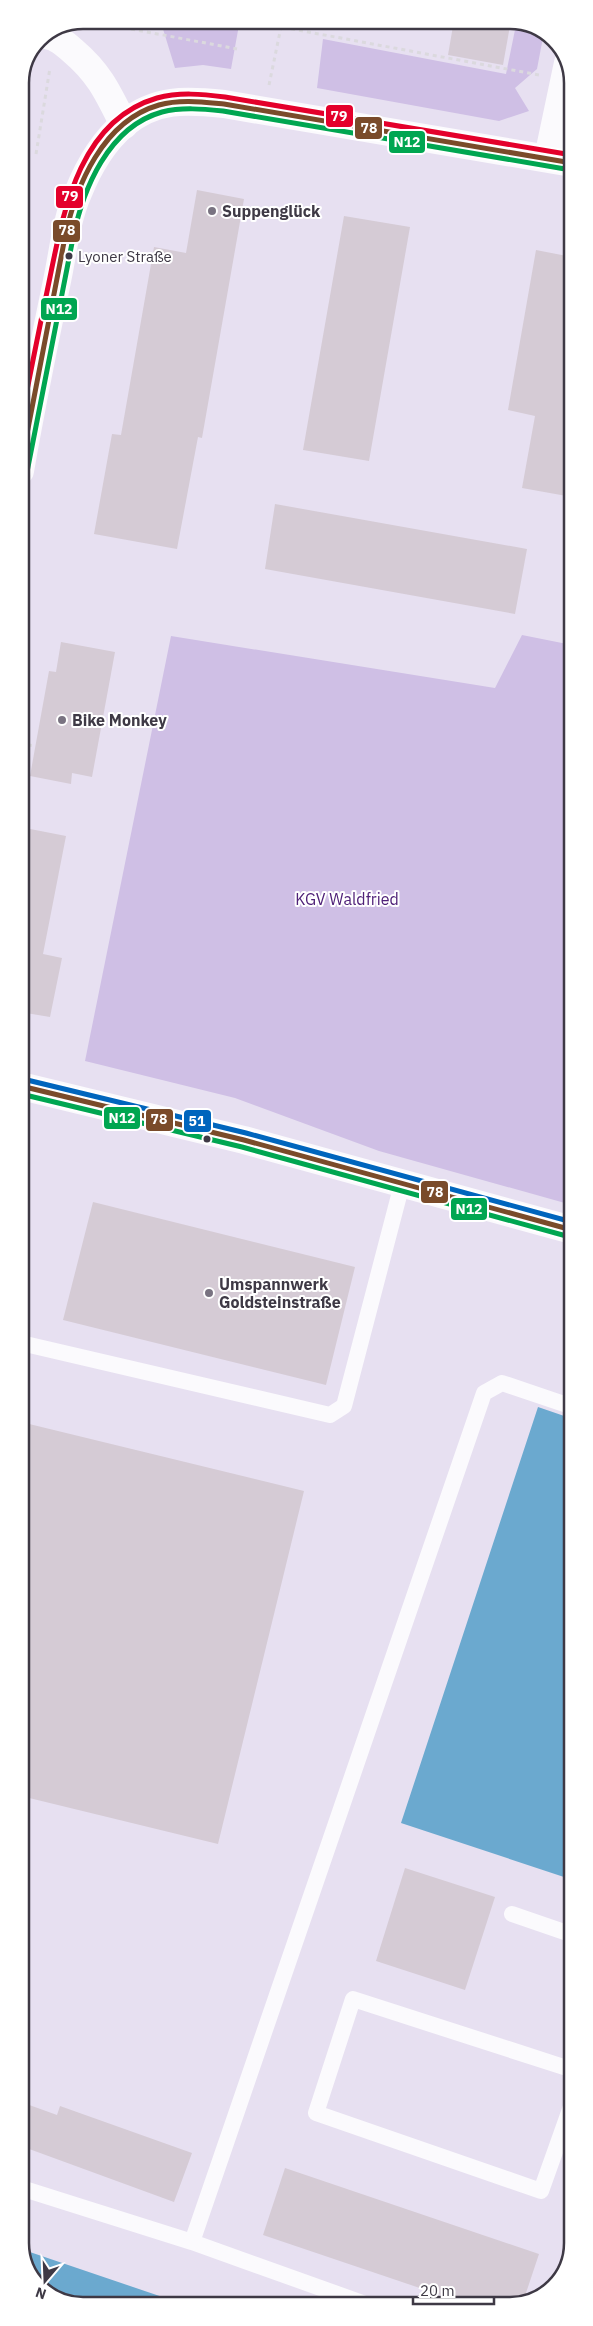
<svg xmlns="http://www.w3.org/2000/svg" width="593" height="2326" font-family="'IBM Plex Sans',sans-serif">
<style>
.green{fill:#cfbfe5}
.water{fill:#6ba9cf}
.building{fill:#d5cbd5}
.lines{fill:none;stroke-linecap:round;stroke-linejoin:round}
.path{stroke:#dbd9de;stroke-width:3;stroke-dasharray:4 4;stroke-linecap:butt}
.service{stroke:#fbfafd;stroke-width:16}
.minor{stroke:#fbfafd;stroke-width:28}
.tertiary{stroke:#fbfafd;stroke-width:28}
.secondary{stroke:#fbfafd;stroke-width:28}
.bus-1-casing{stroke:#fff;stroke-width:9}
.bus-2-casing{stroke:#fff;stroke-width:9}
.bus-3-casing{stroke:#fff;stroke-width:9}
.bus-4-casing{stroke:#fff;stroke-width:9}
.bus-1{stroke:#7a4b2a;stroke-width:5}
.bus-2{stroke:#00a651;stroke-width:5}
.bus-3{stroke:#0065bd;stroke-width:5}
.bus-4{stroke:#e4002b;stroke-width:5}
.poi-dot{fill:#797381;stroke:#fff;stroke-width:2}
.bus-dot{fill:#3e3945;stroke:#fff;stroke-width:2}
.labels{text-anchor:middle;stroke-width:4;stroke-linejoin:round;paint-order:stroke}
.bus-label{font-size:15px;fill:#3e3945;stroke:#fff;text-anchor:start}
.poi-label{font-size:16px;font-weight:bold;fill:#3e3945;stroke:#fff;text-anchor:start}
.park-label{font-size:16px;fill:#4f2178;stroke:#fff}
.rim{fill:none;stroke:#3e3945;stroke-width:2.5}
.line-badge{stroke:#fff;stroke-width:2}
.badge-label{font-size:14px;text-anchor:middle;font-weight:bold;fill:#fff}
</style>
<rect width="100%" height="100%" fill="#e7e0f1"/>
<path class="green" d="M117,20H212L239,25L231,69L203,65L175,68L163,29Z
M517,20L544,32L537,69L515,88L529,111L499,121L317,88L323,39L506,74Z
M522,635L572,645V1205L379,1151L235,1098L85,1061L171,636L495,688Z"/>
<path class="water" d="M538,1407L573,1419V1880L401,1823Z
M21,2249L189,2306H78L41,2290L21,2256Z"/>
<path class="building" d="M454,20H511L503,65L448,55Z
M197,190L244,199L202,438L198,437L177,549L94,534L112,434L121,435L154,247L186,253Z
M344,216L410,227L369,461L303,450Z
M536,250L572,257V497L522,488L535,416L508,410Z
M275,504L527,549L515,614L265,569Z
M61,642L115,652L92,777L72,773L71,784L30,776L49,671L56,672Z
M20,827L66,836L43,954L62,958L50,1017L20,1012Z
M93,1202L355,1267L326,1385L63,1320Z
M21,1422L304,1491L218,1844L21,1796Z
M405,1868L495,1897L465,1990L376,1961Z
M21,2102L57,2115L60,2106L192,2153L174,2202L21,2146Z
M285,2168L539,2254L522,2305H470L263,2235Z"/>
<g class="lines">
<path class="path" d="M84,20L237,49
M244,20L539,75
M269,85L281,27
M36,154L50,68
M20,744L35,746"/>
<path class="service" d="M21,1343L330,1415L344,1406L402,1184
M512,1914L573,1935
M573,2070L353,1999L316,2113L541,2191L573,2101
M21,2188L192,2242L368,2305
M192,2242L484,1393L502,1383L573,1407"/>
<path class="minor" d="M46,35C57,37 64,43 73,51C100,74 108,93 124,125
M548,158L568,63"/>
<path class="tertiary" d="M21,1086L244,1140L572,1230"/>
<path class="secondary" d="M20,471C31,407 44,344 57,281C63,253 66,220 78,193C88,168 104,141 124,124C156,98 186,100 224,104L572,163"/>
<g class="bus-1-casing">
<path id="bus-1" d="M20,470L65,237C76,185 103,121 159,105C180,99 203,102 224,104L572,163
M21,1086L244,1140L572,1230"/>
</g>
<g class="bus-2-casing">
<path id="bus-2" d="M27,472L73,238C83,189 108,127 162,112C182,107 203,109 223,111L571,170
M21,1094L242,1147L570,1237"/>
</g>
<g class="bus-3-casing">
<path id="bus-3" d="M23,1079L246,1133L572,1222"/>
</g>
<g class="bus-4-casing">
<path id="bus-4" d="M20,427C29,379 39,330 49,282C63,214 78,121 157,98C179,92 202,94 225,97L572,155"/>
</g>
<use href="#bus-1" class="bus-1"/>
<use href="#bus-2" class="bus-2"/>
<use href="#bus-3" class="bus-3"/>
<use href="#bus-4" class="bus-4"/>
</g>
<g class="poi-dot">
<circle cx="212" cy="211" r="5"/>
<circle cx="62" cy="720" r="5"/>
<circle cx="209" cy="1293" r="5"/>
</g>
<g class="bus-dot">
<circle cx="69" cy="256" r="4.5"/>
<circle cx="207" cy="1139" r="4.5"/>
</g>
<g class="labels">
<g class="bus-label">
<text x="78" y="262">Lyoner Straße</text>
</g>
<g class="poi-label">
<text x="222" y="217">Suppenglück</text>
<text x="72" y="726">Bike Monkey</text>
<text x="219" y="1290">Umspannwerk<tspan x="219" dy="18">Goldsteinstraße</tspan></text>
</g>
<g class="park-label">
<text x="347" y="905">KGV Waldfried</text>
</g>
</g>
<path d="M0 0H593V2326H0ZM83 29H510A54 54 0 0 1 564 83V2243A54 54 0 0 1 510 2297H83A54 54 0 0 1 29 2243V83A54 54 0 0 1 83 29Z" fill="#fff" fill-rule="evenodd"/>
<path class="rim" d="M83 29H510A54 54 0 0 1 564 83V2243A54 54 0 0 1 510 2297H83A54 54 0 0 1 29 2243V83A54 54 0 0 1 83 29Z"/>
<g class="line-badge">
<rect x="325" y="104" width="29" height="24" rx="5" fill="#e4002b"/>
<rect x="354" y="116" width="29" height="24" rx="5" fill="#7a4b2a"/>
<rect x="388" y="130" width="38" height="24" rx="5" fill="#00a651"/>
<rect x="55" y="185" width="29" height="24" rx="5" fill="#e4002b"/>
<rect x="52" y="219" width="29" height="24" rx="5" fill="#7a4b2a"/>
<rect x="40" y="297" width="38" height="24" rx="5" fill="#00a651"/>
<rect x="103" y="1106" width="38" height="24" rx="5" fill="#00a651"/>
<rect x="145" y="1108" width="29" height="24" rx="5" fill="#7a4b2a"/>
<rect x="183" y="1109" width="29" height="24" rx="5" fill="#0065bd"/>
<rect x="420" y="1180" width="29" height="24" rx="5" fill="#7a4b2a"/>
<rect x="450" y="1197" width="38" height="24" rx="5" fill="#00a651"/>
</g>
<g class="badge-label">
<text x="339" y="121">79</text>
<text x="369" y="133">78</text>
<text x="407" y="147">N12</text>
<text x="70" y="201">79</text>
<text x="67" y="235">78</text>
<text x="59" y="314">N12</text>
<text x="122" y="1123">N12</text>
<text x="159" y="1124">78</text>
<text x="197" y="1126">51</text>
<text x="435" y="1197">78</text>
<text x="469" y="1214">N12</text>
</g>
<g transform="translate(45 2281) rotate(199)" stroke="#ffffff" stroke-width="4" paint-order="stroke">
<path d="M0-4L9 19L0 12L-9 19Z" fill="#3e3945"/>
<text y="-8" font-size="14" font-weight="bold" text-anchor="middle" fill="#3e3945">N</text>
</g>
<path d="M413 2296v8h81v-8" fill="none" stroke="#3e3945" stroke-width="2.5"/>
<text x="420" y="2296" font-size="15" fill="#3e3945" stroke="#ffffff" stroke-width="4" paint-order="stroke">20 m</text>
</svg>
